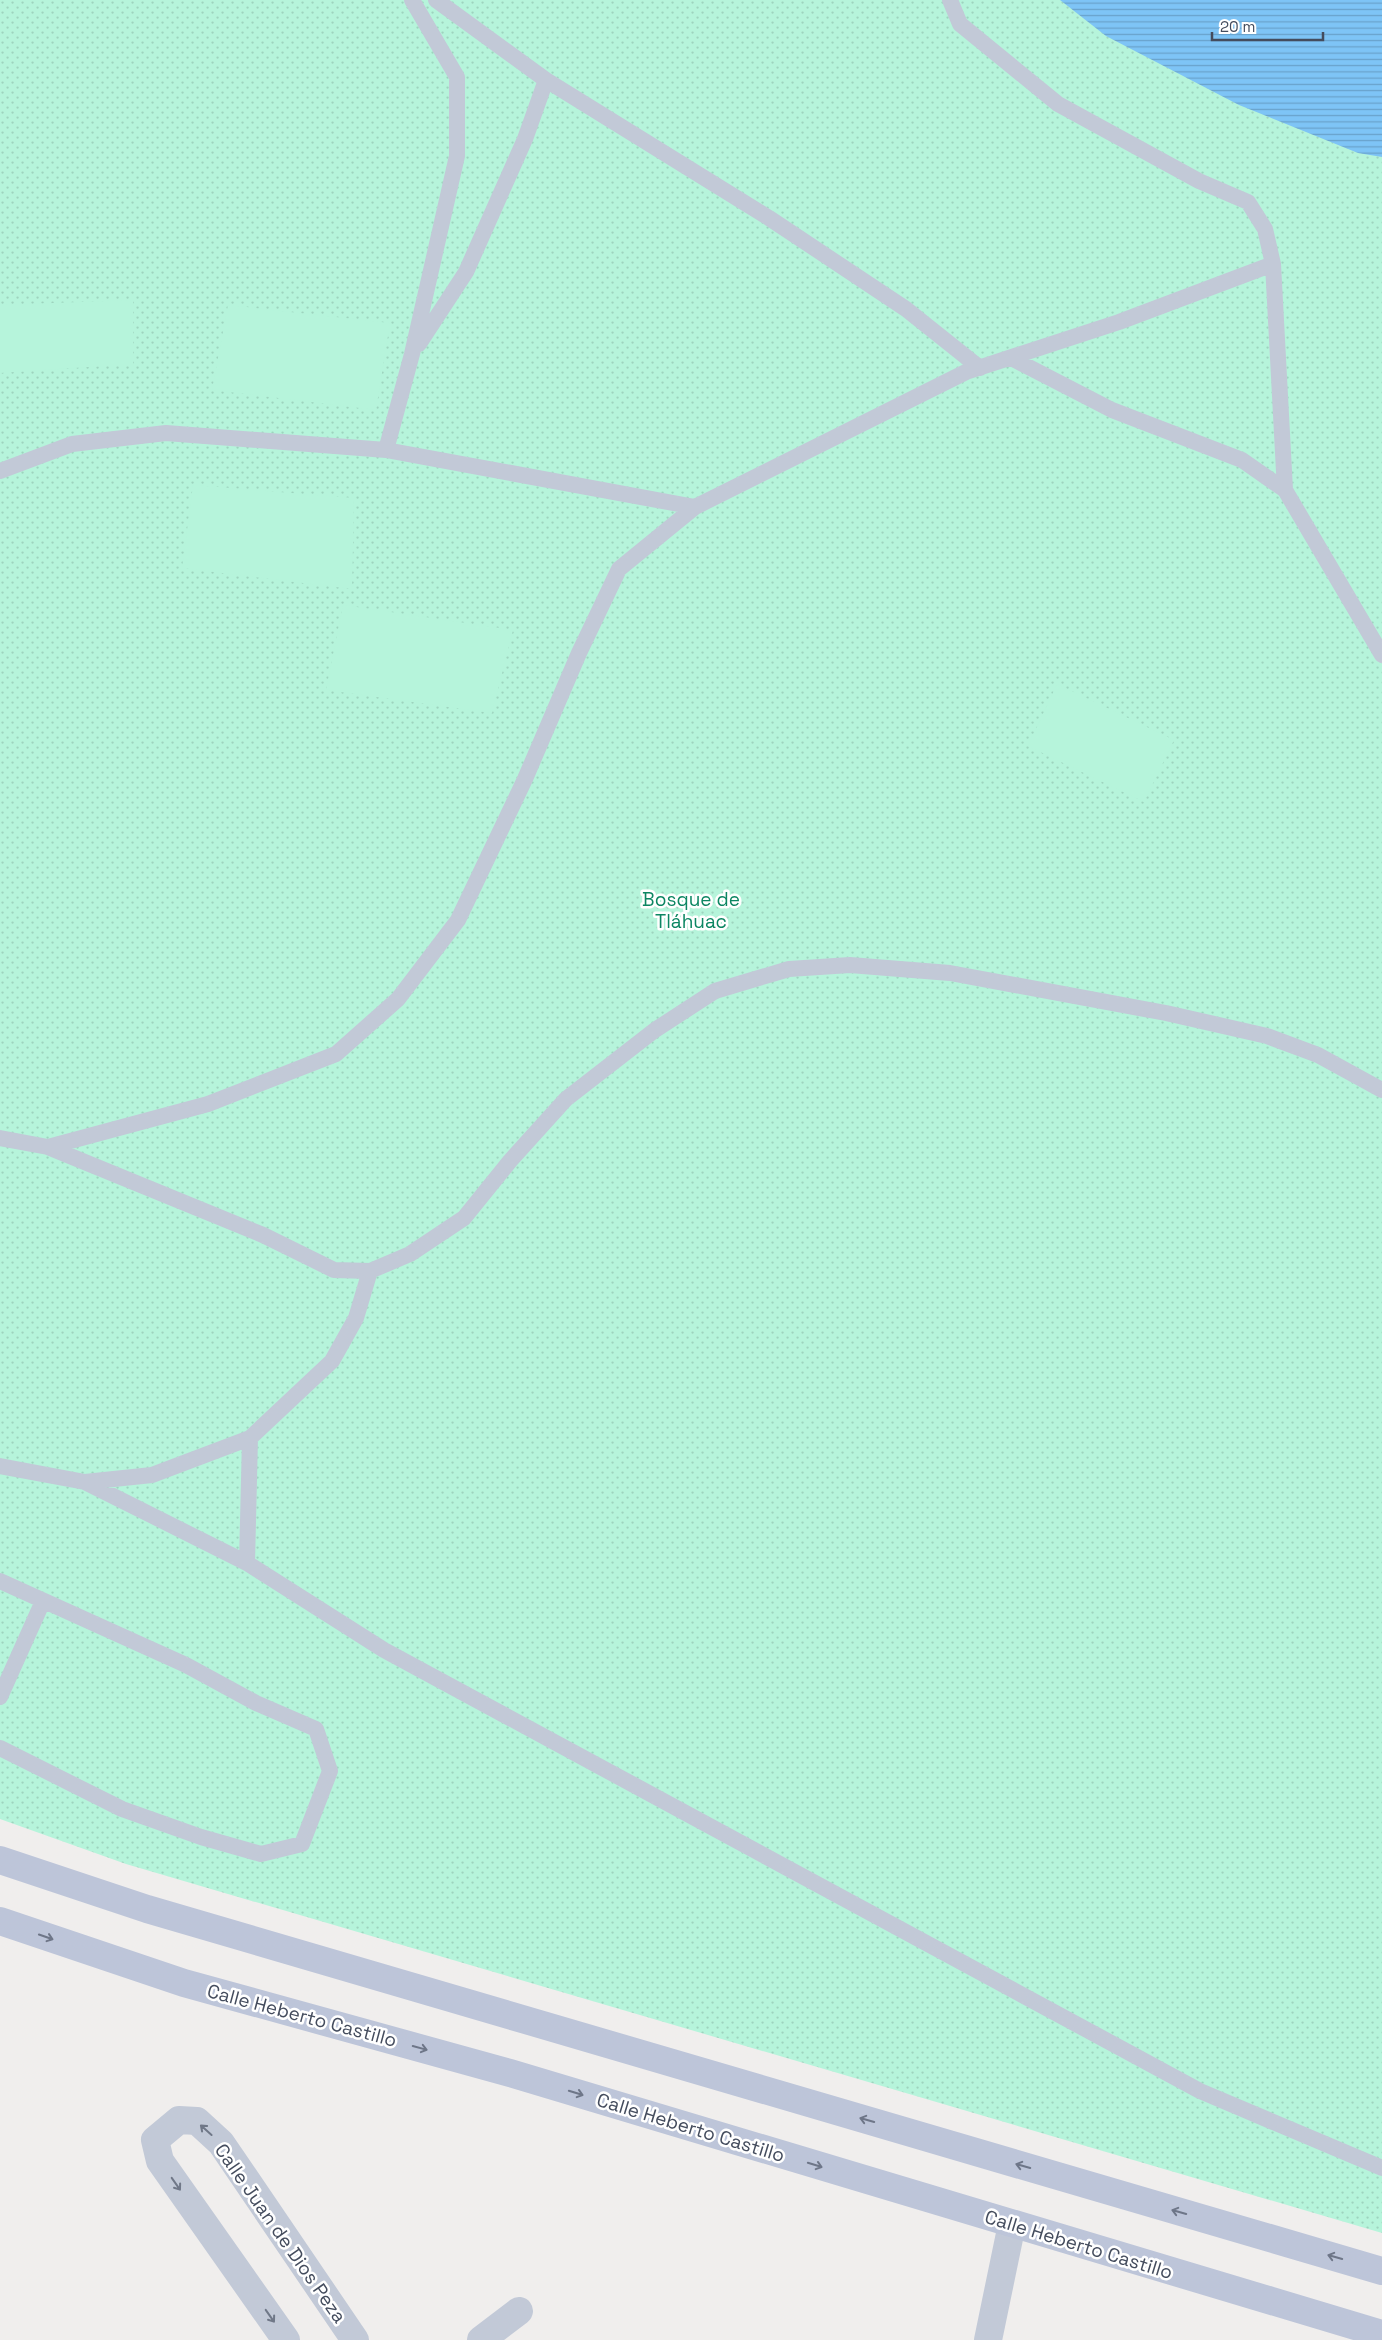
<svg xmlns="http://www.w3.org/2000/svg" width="1382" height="2340" font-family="'Space Grotesk',sans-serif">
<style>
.grass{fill:url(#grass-dots)}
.garden{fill:#b6f4db}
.water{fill:url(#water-rules)}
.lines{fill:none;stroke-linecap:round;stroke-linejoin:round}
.lane{stroke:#c2c9d7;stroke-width:16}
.street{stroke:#c2c9d7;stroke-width:28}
.secondary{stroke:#bdc5d9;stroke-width:28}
.oneway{stroke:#6e7688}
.oneway2{stroke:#707888}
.labels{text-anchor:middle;stroke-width:5;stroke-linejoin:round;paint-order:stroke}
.park-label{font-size:19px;fill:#0c8662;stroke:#fff}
.street-label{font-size:19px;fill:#444c5d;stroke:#fff}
</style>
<defs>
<pattern id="grass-dots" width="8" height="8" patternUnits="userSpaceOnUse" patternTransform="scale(1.25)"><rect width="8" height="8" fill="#b6f4db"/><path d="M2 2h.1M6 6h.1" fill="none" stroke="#9ed3be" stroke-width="1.8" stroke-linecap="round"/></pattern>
<pattern id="water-rules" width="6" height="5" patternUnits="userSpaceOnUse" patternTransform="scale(1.25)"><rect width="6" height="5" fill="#7ec4f6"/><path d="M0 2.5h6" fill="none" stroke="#69a1ca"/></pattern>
</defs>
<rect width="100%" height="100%" fill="#f0eeed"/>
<path class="grass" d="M0,0H1382V2233L126,1864L0,1819Z"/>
<path class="garden" d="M133,300V364L0,373V305Z
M228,305L390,323L376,410L212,390Z
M193,485L354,498L352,589L182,568Z
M343,605L513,630L492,713L326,690Z
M1057,684L1174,740L1144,802L1028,746Z"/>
<path class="water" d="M1060,0H1382V157L1358,153L1239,105L1106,36Z"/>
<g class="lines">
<path class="lane" d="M436,0L546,80L769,218L906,309L980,368
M950,0L960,24L1058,104L1199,181L1248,202L1265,229L1273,264L1285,490
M419,344L466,272L525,139L546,80
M1011,358L1112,410L1242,460L1285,490L1382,655
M386,450L412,354L457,156V77L412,0
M0,471L72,444L166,433L386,450L695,507
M0,1138L48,1147L208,1104L336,1054L398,999L458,920L525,779L579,653L619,569L695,507L966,372L1119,322L1273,264
M48,1147L263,1235L334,1270L370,1271L410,1254L464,1218L510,1161L566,1099L655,1030L715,991L789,969L850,965L950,973L1166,1013L1267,1036L1318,1055L1382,1090
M0,1466L85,1482L247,1563L384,1650L1200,2091L1382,2168
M85,1482L152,1475L250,1438L332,1361L356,1318L370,1271
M247,1563L250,1438
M0,1581L186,1665L256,1703L316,1729L330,1771L302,1844L261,1854L201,1837L122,1809L0,1748
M0,1697L43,1601"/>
<path class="street" d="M286,2340L160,2161L155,2140L179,2120L197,2121L221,2143L355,2340
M481,2340L519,2311
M988,2340L1012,2224"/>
<path class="secondary" d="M0,1860L147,1909L1382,2271
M0,1921L184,1983L510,2073L1382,2334"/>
</g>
<defs><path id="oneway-shaft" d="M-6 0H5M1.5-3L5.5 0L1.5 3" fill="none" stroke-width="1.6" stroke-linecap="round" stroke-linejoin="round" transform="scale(1.25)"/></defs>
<g class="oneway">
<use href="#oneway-shaft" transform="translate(46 1937) rotate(19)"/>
<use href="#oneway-shaft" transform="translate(420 2048) rotate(15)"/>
<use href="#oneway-shaft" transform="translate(576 2093) rotate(17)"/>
<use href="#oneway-shaft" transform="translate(867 2120) rotate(-164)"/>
<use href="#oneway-shaft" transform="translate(815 2165) rotate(17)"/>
<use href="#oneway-shaft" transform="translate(1023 2166) rotate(-164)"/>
<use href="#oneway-shaft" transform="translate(1179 2212) rotate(-164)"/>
<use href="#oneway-shaft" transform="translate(1335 2257) rotate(-164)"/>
</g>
<g class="oneway2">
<use href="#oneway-shaft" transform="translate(206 2130) rotate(-138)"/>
<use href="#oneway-shaft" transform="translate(176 2184) rotate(55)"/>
<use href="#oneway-shaft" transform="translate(270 2316) rotate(55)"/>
</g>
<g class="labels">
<g class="park-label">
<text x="691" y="906">Bosque de<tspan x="691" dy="22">Tláhuac</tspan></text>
</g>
<g class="street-label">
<text transform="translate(302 2015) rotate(15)" y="7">Calle Heberto Castillo</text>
<text transform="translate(691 2127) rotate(17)" y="7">Calle Heberto Castillo</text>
<text transform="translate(281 2233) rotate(55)" y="7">Calle Juan de Dios Peza</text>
<text transform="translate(1079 2244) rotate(17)" y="7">Calle Heberto Castillo</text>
</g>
</g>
<path d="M1212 32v8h111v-8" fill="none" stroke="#444c5d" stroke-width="2.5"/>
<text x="1220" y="32" font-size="15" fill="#444c5d" stroke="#ffffff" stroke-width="4" paint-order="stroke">20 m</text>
</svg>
